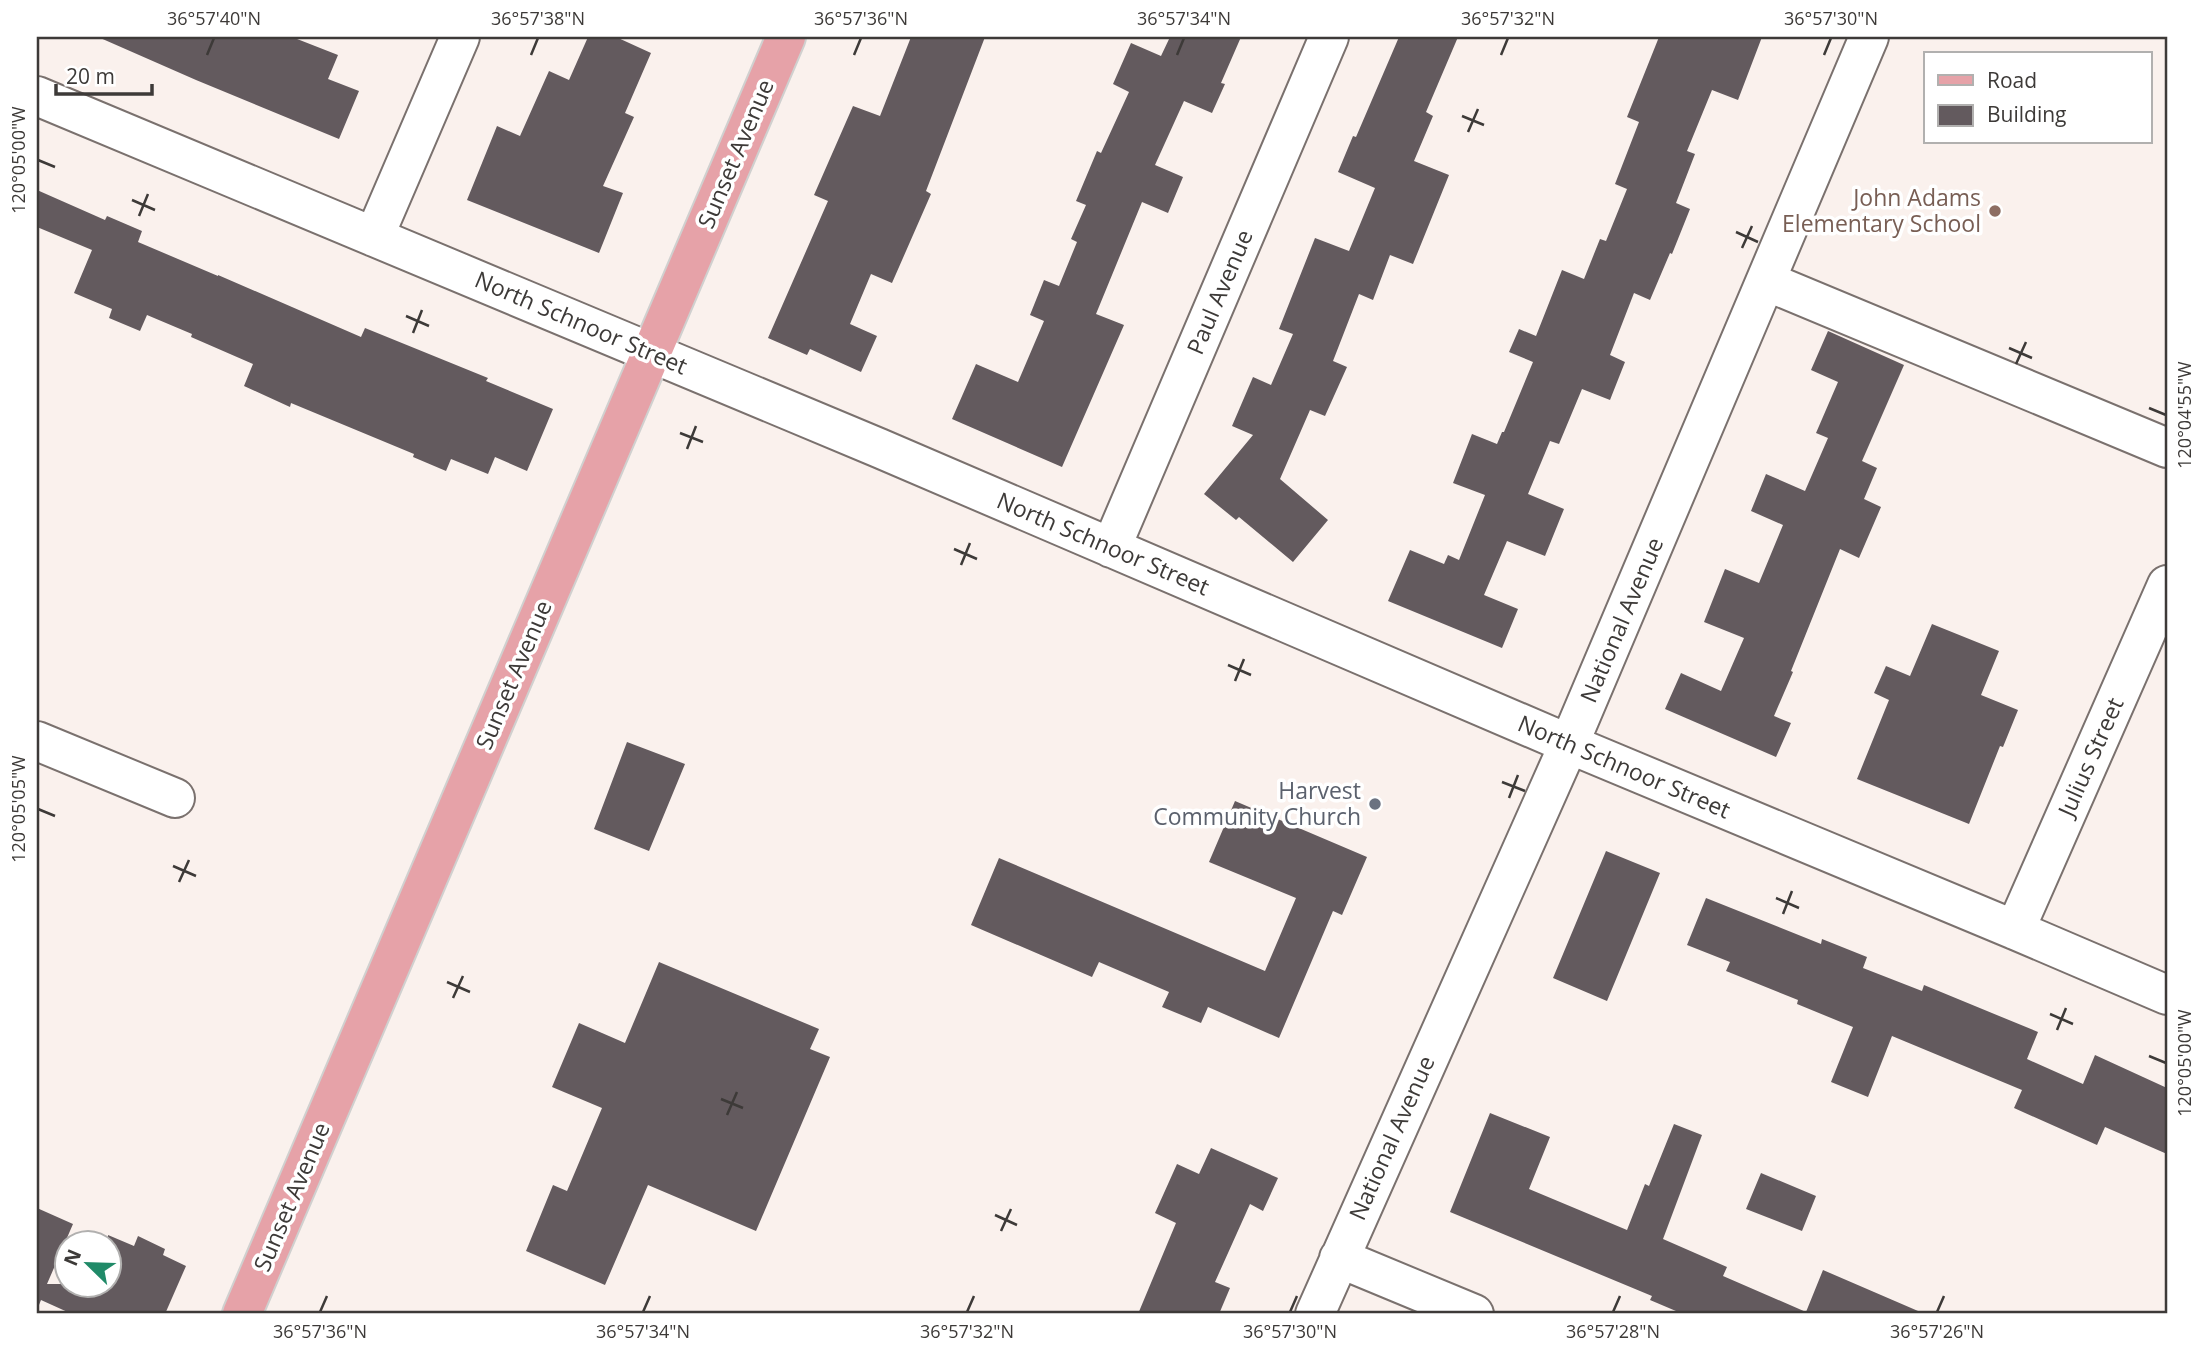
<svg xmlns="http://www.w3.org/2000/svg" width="2204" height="1351" font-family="'Open Sans',sans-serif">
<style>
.building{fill:#635a5e}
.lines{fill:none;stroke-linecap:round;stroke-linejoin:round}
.minor-casing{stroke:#7a716e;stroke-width:42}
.major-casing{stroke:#d0d0cf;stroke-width:42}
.minor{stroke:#fff;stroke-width:38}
.major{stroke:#e6a2a8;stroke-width:38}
.ticks{fill:none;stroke:#3d3a38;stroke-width:2.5}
.education-dot{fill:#8d6e63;stroke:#fff;stroke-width:2.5}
.worship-dot{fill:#6b7280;stroke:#fff;stroke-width:2.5}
.labels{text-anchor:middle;stroke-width:7;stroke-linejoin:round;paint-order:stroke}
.street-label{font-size:23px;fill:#3d3a38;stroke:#fff}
.education-label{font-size:23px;fill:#785e54;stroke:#fff;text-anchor:end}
.worship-label{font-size:23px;fill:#5b616d;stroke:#fff;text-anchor:end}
.neatline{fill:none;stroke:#3d3a38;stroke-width:2.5}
.ticks-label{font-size:18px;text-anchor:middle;fill:#3d3a38}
</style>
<rect width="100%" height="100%" fill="#faf1ed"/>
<path class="building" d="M98,37H292L338,55L328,79L359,91L339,139L196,80Z
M588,37H616L651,53L625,113L634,117L603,186L623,193L599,253L467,200L497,126L520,136L549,71L569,80Z
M911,37H985L926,191L931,194L892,283L871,274L850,324L877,336L861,372L810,349L807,355L768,338L828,201L814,195L853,106L880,116Z
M1170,37H1241L1221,83L1225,84L1212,113L1184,101L1155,165L1183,177L1168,213L1142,202L1096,314L1124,325L1062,467L952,419L976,364L1018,382L1044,321L1030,315L1044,280L1059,286L1077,242L1071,239L1086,205L1076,201L1097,151L1101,153L1129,92L1113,84L1131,43L1161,56Z
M1399,37H1458L1426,112L1433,116L1414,161L1449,175L1413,264L1390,255L1373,300L1359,294L1333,361L1347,367L1325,416L1310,410L1280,479L1328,520L1293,562L1239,517L1236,520L1204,494L1253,435L1232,426L1253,377L1271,385L1293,334L1279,329L1315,238L1349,251L1375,188L1338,172L1353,136L1356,137Z
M1659,37H1762L1738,100L1712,90L1687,151L1695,154L1676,203L1690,209L1672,254L1670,253L1650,300L1634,293L1610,355L1625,362L1610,400L1582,389L1559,444L1550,441L1528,494L1564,509L1545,556L1507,541L1484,595L1518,609L1502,648L1388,601L1410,550L1444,564L1448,555L1459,560L1485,495L1453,483L1472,434L1497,444L1502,432H1504L1533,362L1509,352L1519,329L1536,336L1562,270L1584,279L1600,239L1606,241L1627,189L1615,184L1639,122L1627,117Z
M37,190L105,220L107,216L142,231L138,242L218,276V275L361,337L365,328L488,378L486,381L553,409L527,471L495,457L488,474L451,459L446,471L413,457L414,454L291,403L290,407L244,386L253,364L191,337L192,334L147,315L140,331L109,318L112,309L74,293L92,250L37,227Z
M1828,331L1904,365L1862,461L1877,468L1864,499L1881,507L1859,558L1840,549L1791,671L1793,672L1774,716L1791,723L1776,757L1665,709L1681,673L1721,691L1744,638L1704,622L1725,569L1759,583L1783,525L1751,511L1766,474L1805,491L1828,438L1816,433L1838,382L1811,370Z
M1932,624L1999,651L1981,695L2018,710L2003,747L2000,746L1969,824L1857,779L1889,700L1874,693L1886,666L1910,676Z
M627,742L685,764L649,851L594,829Z
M1235,801L1367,857L1342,915L1333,911L1279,1038L1208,1007L1201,1023L1162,1007L1169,992L1099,962L1092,977L971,925L999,858L1265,971L1296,898L1209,862Z
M1606,851L1660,873L1607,1001L1553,978Z
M1706,898L1821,944L1822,939L1867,957L1863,968L1922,991L1924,985L2038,1032L2027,1059L2083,1084L2095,1055L2167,1088V1154L2105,1127L2097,1145L2014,1108L2022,1090L1892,1036L1868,1097L1831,1082L1853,1027L1797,1004L1798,1000L1726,971L1730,962L1687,945Z
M659,962L819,1029L810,1049L830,1057L756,1231L648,1185L605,1285L526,1251L553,1185L567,1191L602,1108L552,1087L579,1023L625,1043Z
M1490,1113L1550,1137L1529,1189L1627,1230L1645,1184L1649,1186L1674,1124L1702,1135L1663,1239L1727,1267L1723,1276L1806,1312L1823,1270L1925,1314H1683L1650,1300L1652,1296L1450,1212Z
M1211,1148L1278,1178L1263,1211L1250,1204L1215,1282L1230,1288L1219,1314H1138L1176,1223L1155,1213L1177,1164L1199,1174Z
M1761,1173L1816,1196L1802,1231L1746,1209Z
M37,1208L73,1224L47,1284H108V1235L134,1246L138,1236L165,1249L163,1255L186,1266L165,1314H72L41,1300L37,1310Z"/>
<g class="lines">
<g class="minor-casing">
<path id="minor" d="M37,96L879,448L1569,744L2015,930L2167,995
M374,237L460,37
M1766,281L2167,448
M1111,548L1329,37
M37,741L175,798
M2015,930L2167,585
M1339,1258L1474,1314
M1315,1314L1569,744L1869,37"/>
</g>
<g class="major-casing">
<path id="major" d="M242,1314C423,888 606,463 786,37"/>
</g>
<use href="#minor" class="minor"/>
<use href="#major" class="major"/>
</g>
<path class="ticks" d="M207,55L214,38M531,55L538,38M854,55L861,38M1177,55L1184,38M1501,55L1508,38M1824,55L1831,38M1462,116L1484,125M1468,132L1478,109M38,160L55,167M132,200L155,210M139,216L148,194M1736,232L1758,242M1742,248L1752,226M406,316L429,326M413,333L422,310M2009,348L2032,358M2016,364L2026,342M2149,408L2166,415M680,433L703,442M687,449L696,426M954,549L977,559M961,565L970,543M1228,665L1251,675M1235,681L1244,659M1502,782L1525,791M1509,798L1518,775M38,809L55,816M173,866L196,876M179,882L189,860M1776,898L1799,908M1783,914L1792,891M447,982L470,992M453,998L463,976M2050,1014L2073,1024M2057,1030L2066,1008M2149,1056L2166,1063M721,1099L743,1108M727,1115L737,1092M995,1215L1017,1225M1001,1231L1011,1209M320,1312L327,1296M643,1312L650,1296M967,1312L974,1296M1290,1312L1297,1296M1613,1312L1620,1296M1937,1312L1944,1296"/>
<circle class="education-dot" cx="1995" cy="211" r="7"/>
<circle class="worship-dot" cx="1375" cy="804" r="7"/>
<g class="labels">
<g class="street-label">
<text transform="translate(736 154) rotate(-67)" y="8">Sunset Avenue</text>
<text transform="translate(1220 292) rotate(-67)" y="8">Paul Avenue</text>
<text transform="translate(581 323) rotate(23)" y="8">North Schnoor Street</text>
<text transform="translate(1103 544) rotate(23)" y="8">North Schnoor Street</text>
<text transform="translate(1622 620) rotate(-67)" y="8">National Avenue</text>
<text transform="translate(514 675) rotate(-67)" y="8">Sunset Avenue</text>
<text transform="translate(2091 757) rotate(-66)" y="8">Julius Street</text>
<text transform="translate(1624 767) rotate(23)" y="8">North Schnoor Street</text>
<text transform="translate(1392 1138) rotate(-66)" y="8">National Avenue</text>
<text transform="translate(292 1197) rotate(-67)" y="8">Sunset Avenue</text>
</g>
<g class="education-label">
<text x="1981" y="206">John Adams<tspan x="1981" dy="26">Elementary School</tspan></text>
</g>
<g class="worship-label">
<text x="1361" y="799">Harvest<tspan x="1361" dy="26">Community Church</tspan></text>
</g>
</g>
<rect width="2204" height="1351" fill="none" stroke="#ffffff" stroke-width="77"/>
<rect x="1924" y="52" width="228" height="91" fill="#ffffff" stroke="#b1b0af" stroke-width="2"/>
<rect x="1938" y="75" width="35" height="10" fill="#e6a2a8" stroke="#b1b0af" stroke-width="2"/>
<text x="1987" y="88" font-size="21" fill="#3d3a38">Road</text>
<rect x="1938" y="105" width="35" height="21" fill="#635a5e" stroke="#b1b0af" stroke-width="2"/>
<text x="1987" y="122" font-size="21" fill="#3d3a38">Building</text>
<g transform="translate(88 1264) rotate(293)"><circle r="33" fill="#ffffff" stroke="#b1b0af" stroke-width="2"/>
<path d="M0-5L12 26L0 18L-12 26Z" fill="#208a68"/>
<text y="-10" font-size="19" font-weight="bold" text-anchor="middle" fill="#3d3a38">N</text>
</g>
<path d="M56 84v10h96v-10" fill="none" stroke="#3d3a38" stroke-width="3.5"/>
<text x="66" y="84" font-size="21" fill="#3d3a38" stroke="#ffffff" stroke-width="5" paint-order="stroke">20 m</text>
<rect x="38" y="38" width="2128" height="1274" class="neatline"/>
<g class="ticks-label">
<text x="214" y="25">36°57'40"N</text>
<text x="538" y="25">36°57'38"N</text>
<text x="861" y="25">36°57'36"N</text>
<text x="1184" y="25">36°57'34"N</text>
<text x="1508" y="25">36°57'32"N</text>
<text x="1831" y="25">36°57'30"N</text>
<text transform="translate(19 160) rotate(-90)" y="6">120°05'00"W</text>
<text transform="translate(2185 415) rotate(-90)" y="6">120°04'55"W</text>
<text transform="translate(19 809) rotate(-90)" y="6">120°05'05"W</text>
<text transform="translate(2185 1063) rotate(-90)" y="6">120°05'00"W</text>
<text x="320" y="1338">36°57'36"N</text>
<text x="643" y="1338">36°57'34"N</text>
<text x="967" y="1338">36°57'32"N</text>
<text x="1290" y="1338">36°57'30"N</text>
<text x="1613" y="1338">36°57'28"N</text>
<text x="1937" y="1338">36°57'26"N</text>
</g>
</svg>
